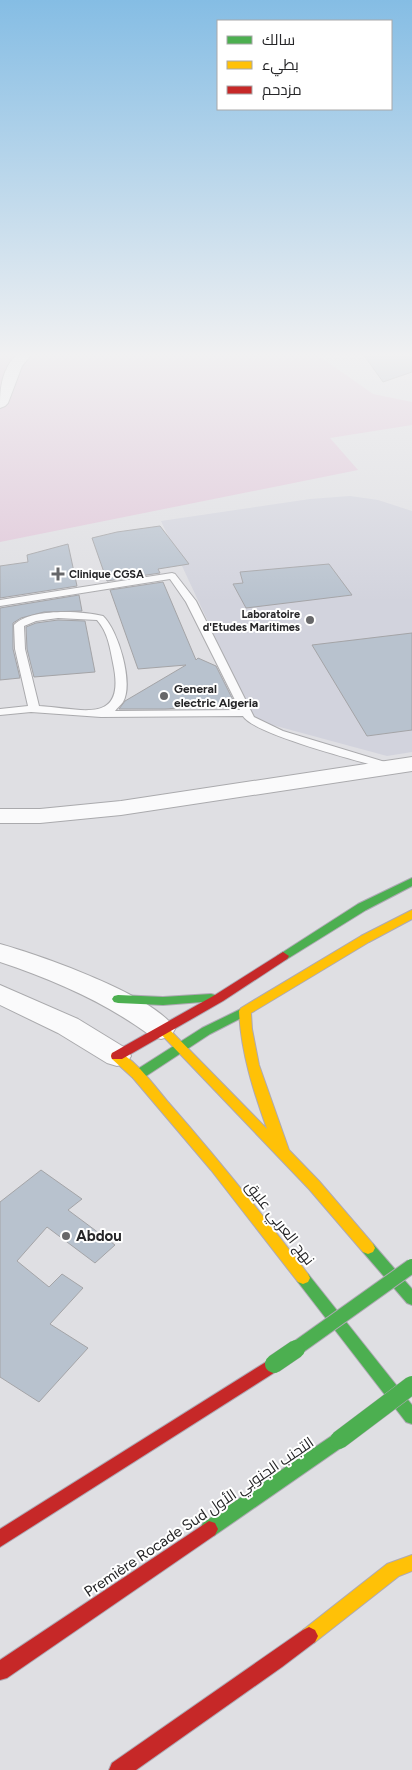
<svg xmlns="http://www.w3.org/2000/svg" width="412" height="1770" font-family="Figtree,Cairo,sans-serif">
<style>
.built{fill:#d2d3dd}
.green{fill:#e0c7d9}
.building{fill:#b8c2ce;stroke:#a4a4a7}
.lines{fill:none;stroke-linecap:round;stroke-linejoin:round}
.lane-casing{stroke:#aaaaad;stroke-width:2}
.street-casing{stroke:#aaaaad;stroke-width:2}
.fast-casing{stroke:#aea9b4;stroke-width:2}
.slow-casing{stroke:#aea9b4;stroke-width:2}
.jam-casing{stroke:#aea9b4;stroke-width:2}
.lane{fill:#fafafb;fill-rule:evenodd}
.street{fill:#fafafb;fill-rule:evenodd}
.fast{fill:#4caf50;fill-rule:evenodd}
.slow{fill:#ffc107;fill-rule:evenodd}
.jam{fill:#c62828;fill-rule:evenodd}
.fast-bridge-far1-casing{stroke:#aea9b4;stroke-width:16;stroke-linecap:butt}
.fast-bridge-casing{stroke:#aea9b4;stroke-width:19;stroke-linecap:butt}
.fast-bridge-far1{stroke:#4caf50;stroke-width:14}
.fast-bridge{stroke:#4caf50;stroke-width:18}
.poi-dot{fill:#676769;stroke:#fff;stroke-width:2}
.labels{text-anchor:middle;stroke-width:4;stroke-linejoin:round;paint-order:stroke}
.far-poi-label{font-size:11px;font-weight:bold;fill:#262628;stroke:#fff;text-anchor:start}
.poi-label{font-size:12px;font-weight:bold;fill:#262628;stroke:#fff;text-anchor:start}
.near-street-label{font-size:15px;fill:#262628;stroke:#fff}
.near-poi-label{font-size:15px;font-weight:bold;fill:#262628;stroke:#fff;text-anchor:start}
</style>
<rect width="100%" height="100%" fill="#dfdfe3"/>
<path class="built" d="M350,496L378,500L412,511V752L387,756L254,720L161,521L310,499Z"/>
<path class="green" d="M0,354H316L373,394L412,402V425L330,438L358,470L0,542Z"/>
<path class="building" d="M363,354H412V372L383,382Z
M160,526L189,564L158,569L160,573L107,581L92,538L117,532Z
M68,544L77,586L0,598V566L28,562L27,555Z
M329,564L352,595L246,608L233,584L243,583L240,572Z
M163,582L196,660L198,658L216,666L235,704L165,709H119L125,701L186,665L138,669L110,590Z
M79,595L82,611L44,612L21,618L13,623V649L20,678L0,680V608Z
M58,620L85,621L95,672L34,677L27,649L26,627L36,623Z
M412,633V730L367,736L312,645Z
M41,1170L82,1199L68,1210L115,1245L95,1263L47,1227L17,1261L49,1287L62,1274L83,1288L50,1324L88,1348L39,1402L0,1377V1202Z"/>
<g class="lines">
<g class="lane-casing">
<path id="lane" d="M172,573L175,574L196,601L254,717L283,731L395,765L397,767L395,769H387C362,762 253,734 243,716L101,717L31,712L0,715V709L28,706L15,649L14,625C31,608 82,611 103,616C118,630 134,683 123,702C121,705 117,708 115,711L240,710L186,602L170,579L0,606V600ZM58,618L97,620C108,632 110,648 113,663C127,727 80,708 39,706L25,649L24,626L36,621Z"/>
</g>
<g class="street-casing">
<path id="street" d="M17,354H32L22,366L8,403L5,406L0,408C0,386 2,370 17,354Z
M412,757V771L121,815L40,823H0V809H40L121,801Z
M0,944C39,955 155,995 175,1029L171,1036L161,1039L151,1036C105,1002 54,980 0,962Z
M0,985L78,1019L127,1049L131,1056L127,1063L117,1066L107,1063L58,1033L0,1005Z"/>
</g>
<g class="fast-casing">
<path id="fast" d="M412,878V886L366,910L287,959L283,960L277,956L358,904Z
M211,994L215,995L217,998L215,1001L163,1005L118,1003L114,1002L112,999L114,996L118,995L163,997Z
M245,1007L249,1008L251,1011L249,1014L210,1034L143,1078H133L132,1075L133,1072L202,1028Z
M368,1242L373,1244L412,1289V1305L407,1303L363,1252L361,1248L363,1244Z
M303,1272L308,1274L412,1405V1424L406,1422L298,1282L296,1278L298,1274Z
M339,1433L345,1435L347,1440L345,1445L215,1535L209,1537L203,1535L200,1529L203,1523L333,1435Z"/>
</g>
<g class="slow-casing">
<path id="slow" d="M412,910V919L369,942L251,1013L252,1029L259,1065L289,1150L319,1181L373,1244L375,1248L373,1252L368,1254L363,1252L309,1189L158,1031L160,1028H168L267,1129C253,1090 241,1052 239,1011L241,1008L361,936Z
M117,1052C133,1056 157,1089 168,1102C217,1158 263,1215 308,1274L310,1278L308,1282L303,1284L298,1282L211,1170L133,1078L112,1059L111,1056L112,1053Z
M412,1555V1571L399,1576L315,1642L309,1645L303,1642L300,1636L303,1630L387,1564Z"/>
</g>
<g class="jam-casing">
<path id="jam" d="M283,952L289,956L287,959L223,1001L122,1059H112L111,1056L112,1053L215,995Z
M274,1357L280,1359L282,1364L280,1369L0,1547V1529Z
M209,1521L215,1523L218,1529L215,1535L7,1678L0,1680V1660Z
M309,1627L315,1630L318,1636L315,1642L282,1667L136,1770H109L112,1763L303,1630Z"/>
</g>
<use href="#lane" class="lane"/>
<use href="#street" class="street"/>
<use href="#fast" class="fast"/>
<use href="#slow" class="slow"/>
<use href="#jam" class="jam"/>
<g class="fast-bridge-far1-casing">
<path id="fast-bridge-far1" d="M294,1350L412,1266"/>
</g>
<g class="fast-bridge-casing">
<path id="fast-bridge" d="M274,1364L296,1349
M339,1440L412,1385"/>
</g>
<use href="#fast-bridge-far1" class="fast-bridge-far1"/>
<use href="#fast-bridge" class="fast-bridge"/>
</g>
<linearGradient id="sky" x2="0" y2="1"><stop stop-color="#85bde4"/><stop offset="0.59" stop-color="#f1f1f2"/><stop offset="1" stop-color="#f1f1f2" stop-opacity="0"/></linearGradient>
<rect width="412" height="602" fill="url(#sky)"/>
<g class="poi-dot">
<path d="M55.5 566.5h5v5h5v5h-5v5h-5v-5h-5v-5h5z"/>
<circle cx="310" cy="620" r="5"/>
<circle cx="164" cy="696" r="5"/>
<circle cx="66" cy="1236" r="5"/>
</g>
<g class="labels">
<g class="far-poi-label">
<text x="69" y="578">Clinique CGSA</text>
<text x="300" y="618" text-anchor="end">Laboratoire<tspan x="300" dy="13">d'Etudes Maritimes</tspan></text>
</g>
<g class="poi-label">
<text x="174" y="693">General<tspan x="174" dy="14">electric Algeria</tspan></text>
</g>
<g class="near-street-label">
<text transform="translate(280 1223) rotate(52)" y="5">نهج العربي عليق</text>
<text transform="translate(199 1517) rotate(-34)" y="5">Première Rocade Sud التجنب الجنوبي الأول</text>
</g>
<g class="near-poi-label">
<text x="76" y="1241">Abdou</text>
</g>
</g>
<rect x="217" y="20" width="175" height="90" fill="#ffffff" stroke="#a8a8a9"/>
<rect x="227" y="36" width="25" height="8" fill="#4caf50" stroke="#a8a8a9"/>
<text x="262" y="45" font-size="15" fill="#262628">سالك</text>
<rect x="227" y="61" width="25" height="8" fill="#ffc107" stroke="#a8a8a9"/>
<text x="262" y="70" font-size="15" fill="#262628">بطيء</text>
<rect x="227" y="86" width="25" height="8" fill="#c62828" stroke="#a8a8a9"/>
<text x="262" y="95" font-size="15" fill="#262628">مزدحم</text>
</svg>
